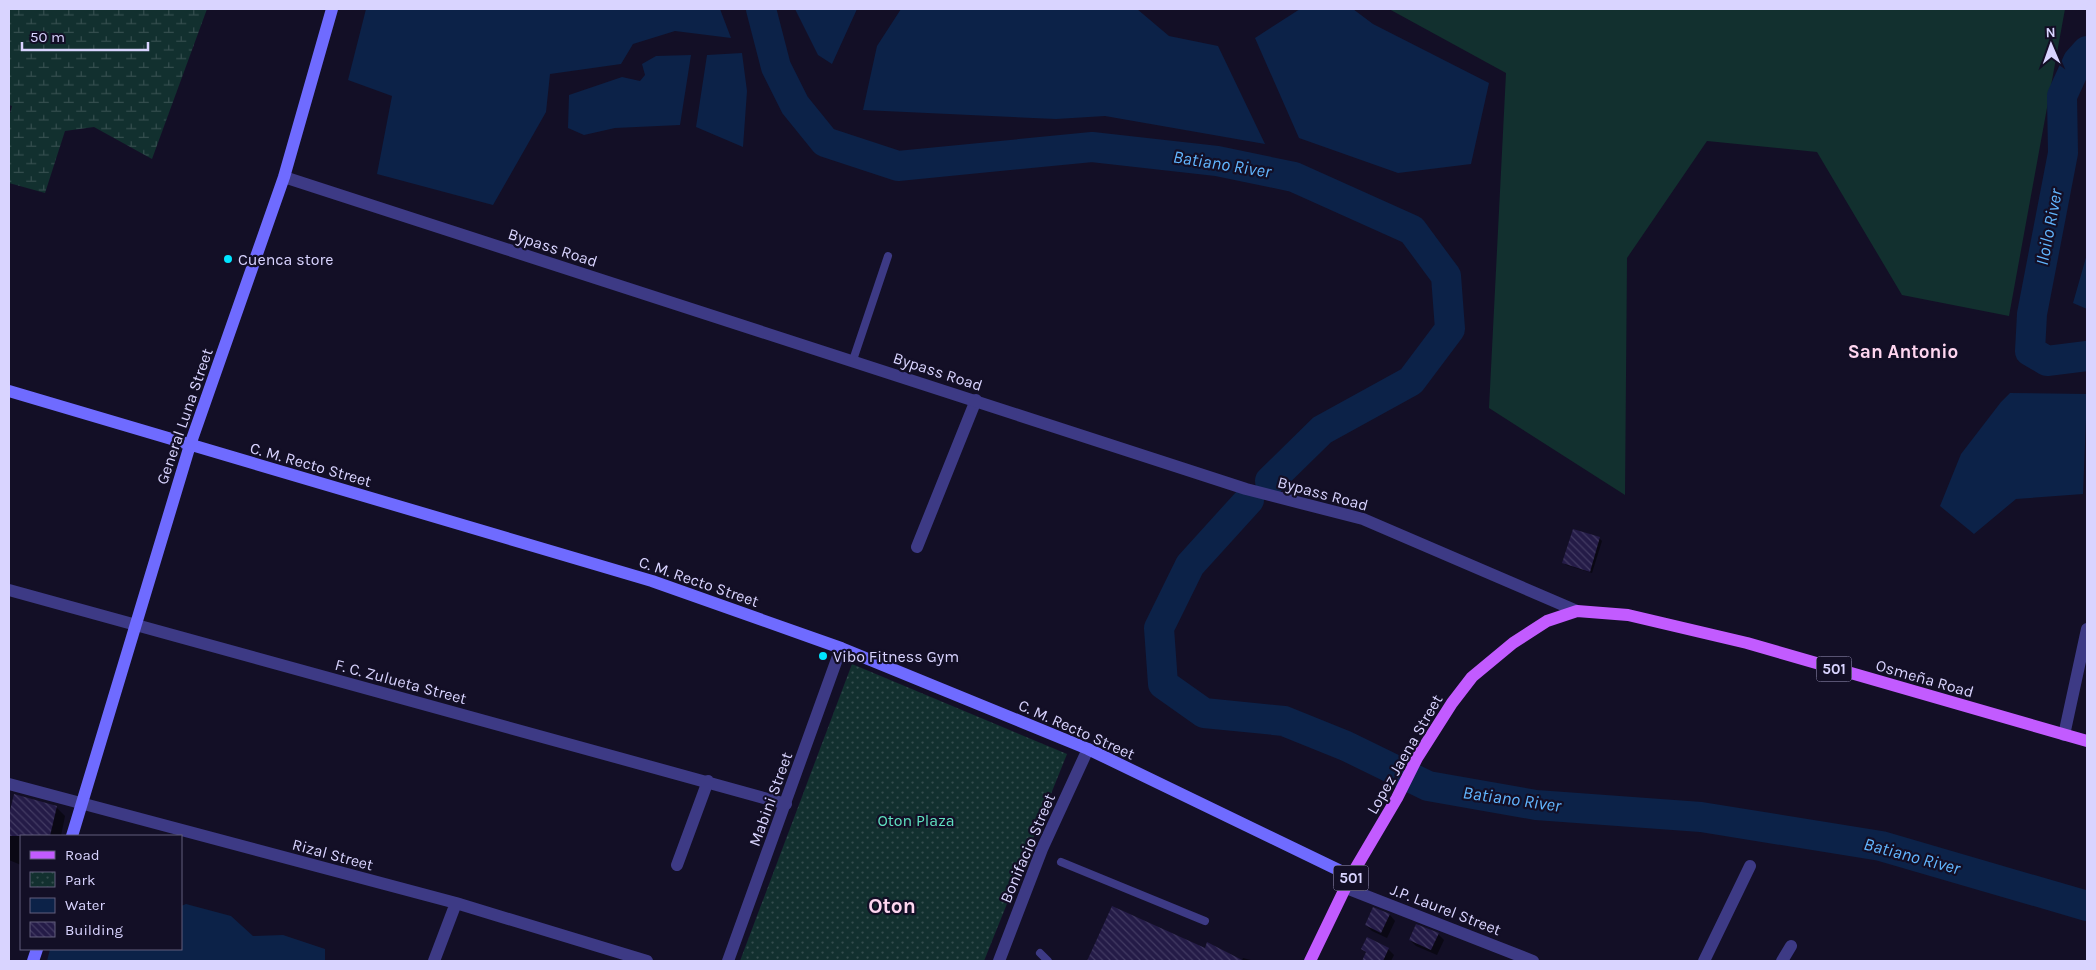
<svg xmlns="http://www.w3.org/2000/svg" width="2096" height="970" font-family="Karla,sans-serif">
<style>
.grass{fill:#12302f}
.wetland{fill:url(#wetland-marsh)}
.park{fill:url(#park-dots)}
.water{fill:#0c2248}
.shadow{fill:#0007}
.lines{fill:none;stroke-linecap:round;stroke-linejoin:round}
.river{stroke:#0c2248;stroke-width:30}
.building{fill:url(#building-back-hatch)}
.service{stroke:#3d3a85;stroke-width:8}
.minor{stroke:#3d3a85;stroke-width:12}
.tertiary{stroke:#3d3a85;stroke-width:12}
.secondary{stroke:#6f6bff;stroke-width:12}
.primary{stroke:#c25bff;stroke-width:12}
.poi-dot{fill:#00e5ff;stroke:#130f26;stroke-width:2}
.labels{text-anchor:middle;stroke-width:4.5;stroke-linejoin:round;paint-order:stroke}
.shield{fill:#130f26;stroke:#9e99be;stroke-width:1}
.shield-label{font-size:15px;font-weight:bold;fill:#d9d4ff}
.street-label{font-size:16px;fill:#d9d4ff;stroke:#130f26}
.poi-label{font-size:16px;fill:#d9d4ff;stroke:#130f26;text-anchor:start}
.park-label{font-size:16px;fill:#5fe0c0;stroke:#130f26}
.water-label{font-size:18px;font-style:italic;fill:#62b6ff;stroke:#130f26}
.quarter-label{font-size:19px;font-weight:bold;fill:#ffd6f0;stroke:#130f26}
.district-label{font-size:21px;font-weight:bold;fill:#ffd6f0;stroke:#130f26}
</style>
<defs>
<pattern id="wetland-marsh" width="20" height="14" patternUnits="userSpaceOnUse" patternTransform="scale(1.25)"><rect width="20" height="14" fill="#12302f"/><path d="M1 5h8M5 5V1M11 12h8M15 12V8" fill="none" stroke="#344d4e"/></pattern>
<pattern id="park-dots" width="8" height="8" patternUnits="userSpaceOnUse" patternTransform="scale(1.25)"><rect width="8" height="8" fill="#12302f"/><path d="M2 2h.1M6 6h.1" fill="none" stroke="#344d4e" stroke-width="1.8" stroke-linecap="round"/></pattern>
<pattern id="building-back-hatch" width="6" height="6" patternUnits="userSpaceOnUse" patternTransform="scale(1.25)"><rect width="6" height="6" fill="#241b47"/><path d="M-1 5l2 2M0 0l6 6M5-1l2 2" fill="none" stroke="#433b63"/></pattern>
</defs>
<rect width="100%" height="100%" fill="#130f26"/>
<path class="grass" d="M1389,9H2065L2009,316L1902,295L1817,152L1707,141L1627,258L1625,495L1489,408L1506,73Z"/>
<path class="wetland" d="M9,9H207L152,159L94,127L65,131L45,193L9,183V117L12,106L9,105Z"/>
<path class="park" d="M852,664L1067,754L984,961H740Z"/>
<path class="water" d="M366,9H720L731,38L675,31L633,44L621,64L550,74L546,112L493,205L377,174L392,96L348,80Z
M795,9H857L832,64L818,55Z
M901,9H1137L1169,36L1218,46L1265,144L1105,116L1056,119L863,110L877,46Z
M1300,9H1353L1373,24L1489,83L1471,164L1398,173L1299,138L1255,38Z
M742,53L747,91L743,147L696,127L707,55Z
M691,55L680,125L615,128L584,135L568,128L569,95L622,77L640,81L645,75L642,64L656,56Z
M2087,254V309L2073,303Z
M2010,393L2087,394L2083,494L2016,499L1974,534L1940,506L1961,454L2001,402Z
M186,904L231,916L253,936L283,935L325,949V961H47L50,949H181V906Z"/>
<path class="shadow" d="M1599,538L1602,541L1592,573L1566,565L1564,563Z
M15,795L56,807L65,816L61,836H21V865L9,860V820Z
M1374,909L1390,915L1395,921L1387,938L1372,931L1366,925Z
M1438,934L1444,940L1437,955L1416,946L1410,940Z
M1207,944L1241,961H1089L1205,950Z
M1363,949H1388L1394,955L1391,961H1363L1366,953Z
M1243,958L1254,961H1242Z"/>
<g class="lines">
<path class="river" d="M761,9L776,67L795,105L825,142L898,166L1092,147L1217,161L1294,177L1412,230L1446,276L1450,329L1411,381L1322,430L1270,481
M2087,51L2078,61L2062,96L2063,153L2032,314L2030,351L2047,361L2087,356
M1249,500L1190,565L1159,628L1163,684L1204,713L1284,721L1346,746L1428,786L1536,805L1701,817L1881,846L2087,906"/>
</g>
<path class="building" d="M1573,529L1600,537L1590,572L1562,563Z
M14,794L57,806L50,836H9V815Z
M1112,906L1205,948L1207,942L1244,961H1087Z
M1373,907L1390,914L1381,933L1365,925Z
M1416,924L1439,933L1431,950L1409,940Z
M1367,937L1389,948L1383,961H1362L1366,952L1361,949Z"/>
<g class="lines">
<path class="service" d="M853,360L888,256
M1061,862L1205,921
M1040,953L1048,961"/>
<path class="minor" d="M917,547L976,400
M9,590L786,804
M2064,735L2087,629
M9,784L456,903L647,961
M677,865L708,781
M1346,888L1533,961
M434,961L456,903
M999,961L1042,849L1088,749
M1704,961L1750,866
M1782,961L1791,946"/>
<path class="tertiary" d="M284,177L1246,489L1363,519L1577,611
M728,961L841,648"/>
<path class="secondary" d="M9,391L652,581L841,648L1088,749L1351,876
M72,836L190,445L284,177L332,9
M33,961L37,949"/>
<path class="primary" d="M1310,961L1351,876L1397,798L1417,758L1452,703L1472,677L1513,643L1547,621L1577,611L1628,615L1747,643L2087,741"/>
</g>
<g class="poi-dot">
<circle cx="228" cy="259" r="5"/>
<circle cx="823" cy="656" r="5"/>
</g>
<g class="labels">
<g class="shield">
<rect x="1816.5" y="656.5" width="35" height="25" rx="4"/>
<rect x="1333.5" y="865.5" width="35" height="25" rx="4"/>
</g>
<g class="shield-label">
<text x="1834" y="674">501</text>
<text x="1351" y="883">501</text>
</g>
<g class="street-label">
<text transform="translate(553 247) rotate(18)" y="6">Bypass Road</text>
<text transform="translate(938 371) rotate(18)" y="6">Bypass Road</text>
<text transform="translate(184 416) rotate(-71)" y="6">General Luna Street</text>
<text transform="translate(311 464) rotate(16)" y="6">C. M. Recto Street</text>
<text transform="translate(1323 493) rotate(15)" y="6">Bypass Road</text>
<text transform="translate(699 581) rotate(19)" y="6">C. M. Recto Street</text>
<text transform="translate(1925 678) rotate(16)" y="6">Osmeña Road</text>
<text transform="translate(401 681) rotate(15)" y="6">F. C. Zulueta Street</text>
<text transform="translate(1077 729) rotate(24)" y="6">C. M. Recto Street</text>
<text transform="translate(1404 754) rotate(-60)" y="6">Lopez Jaena Street</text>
<text transform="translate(770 799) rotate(-70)" y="6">Mabini Street</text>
<text transform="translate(1027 848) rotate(-67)" y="6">Bonifacio Street</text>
<text transform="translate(333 854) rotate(15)" y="6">Rizal Street</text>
<text transform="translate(1446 909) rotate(21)" y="6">J.P. Laurel Street</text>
</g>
<g class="poi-label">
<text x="238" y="265">Cuenca store</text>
<text x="833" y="662">Vibo Fitness Gym</text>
</g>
<g class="park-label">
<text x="916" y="826">Oton Plaza</text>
</g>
<g class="water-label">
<text transform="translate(1222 164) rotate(9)" y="6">Batiano River</text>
<text transform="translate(2049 227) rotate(-79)" y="6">Iloilo River</text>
<text transform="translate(1512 799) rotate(8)" y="6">Batiano River</text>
<text transform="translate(1912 856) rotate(15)" y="6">Batiano River</text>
</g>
<g class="quarter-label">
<text x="1903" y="358">San Antonio</text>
</g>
<g class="district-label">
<text x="892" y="913">Oton</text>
</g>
</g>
<rect width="2096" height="970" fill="none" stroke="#d9d4ff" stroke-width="20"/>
<rect x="20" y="835" width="162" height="115" fill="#130f26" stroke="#625e7d"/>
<rect x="30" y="851" width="25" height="8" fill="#c25bff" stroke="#625e7d"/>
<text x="65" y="860" font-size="15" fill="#d9d4ff">Road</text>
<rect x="30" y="872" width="25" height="15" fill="url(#park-dots)" stroke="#625e7d"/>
<text x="65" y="885" font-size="15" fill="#d9d4ff">Park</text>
<rect x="30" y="898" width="25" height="15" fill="#0c2248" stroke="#625e7d"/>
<text x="65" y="910" font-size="15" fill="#d9d4ff">Water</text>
<rect x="30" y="922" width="25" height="15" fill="url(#building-back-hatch)" stroke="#625e7d"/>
<text x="65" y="935" font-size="15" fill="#d9d4ff">Building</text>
<g transform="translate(2051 45) rotate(358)" stroke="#130f26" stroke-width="4" paint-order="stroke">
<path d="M0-4L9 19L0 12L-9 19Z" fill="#d9d4ff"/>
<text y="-8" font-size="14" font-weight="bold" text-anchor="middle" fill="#d9d4ff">N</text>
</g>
<path d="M22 42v8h126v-8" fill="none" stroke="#d9d4ff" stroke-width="2.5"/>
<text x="30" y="42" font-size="15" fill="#d9d4ff" stroke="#130f26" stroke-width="4" paint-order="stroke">50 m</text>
</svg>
